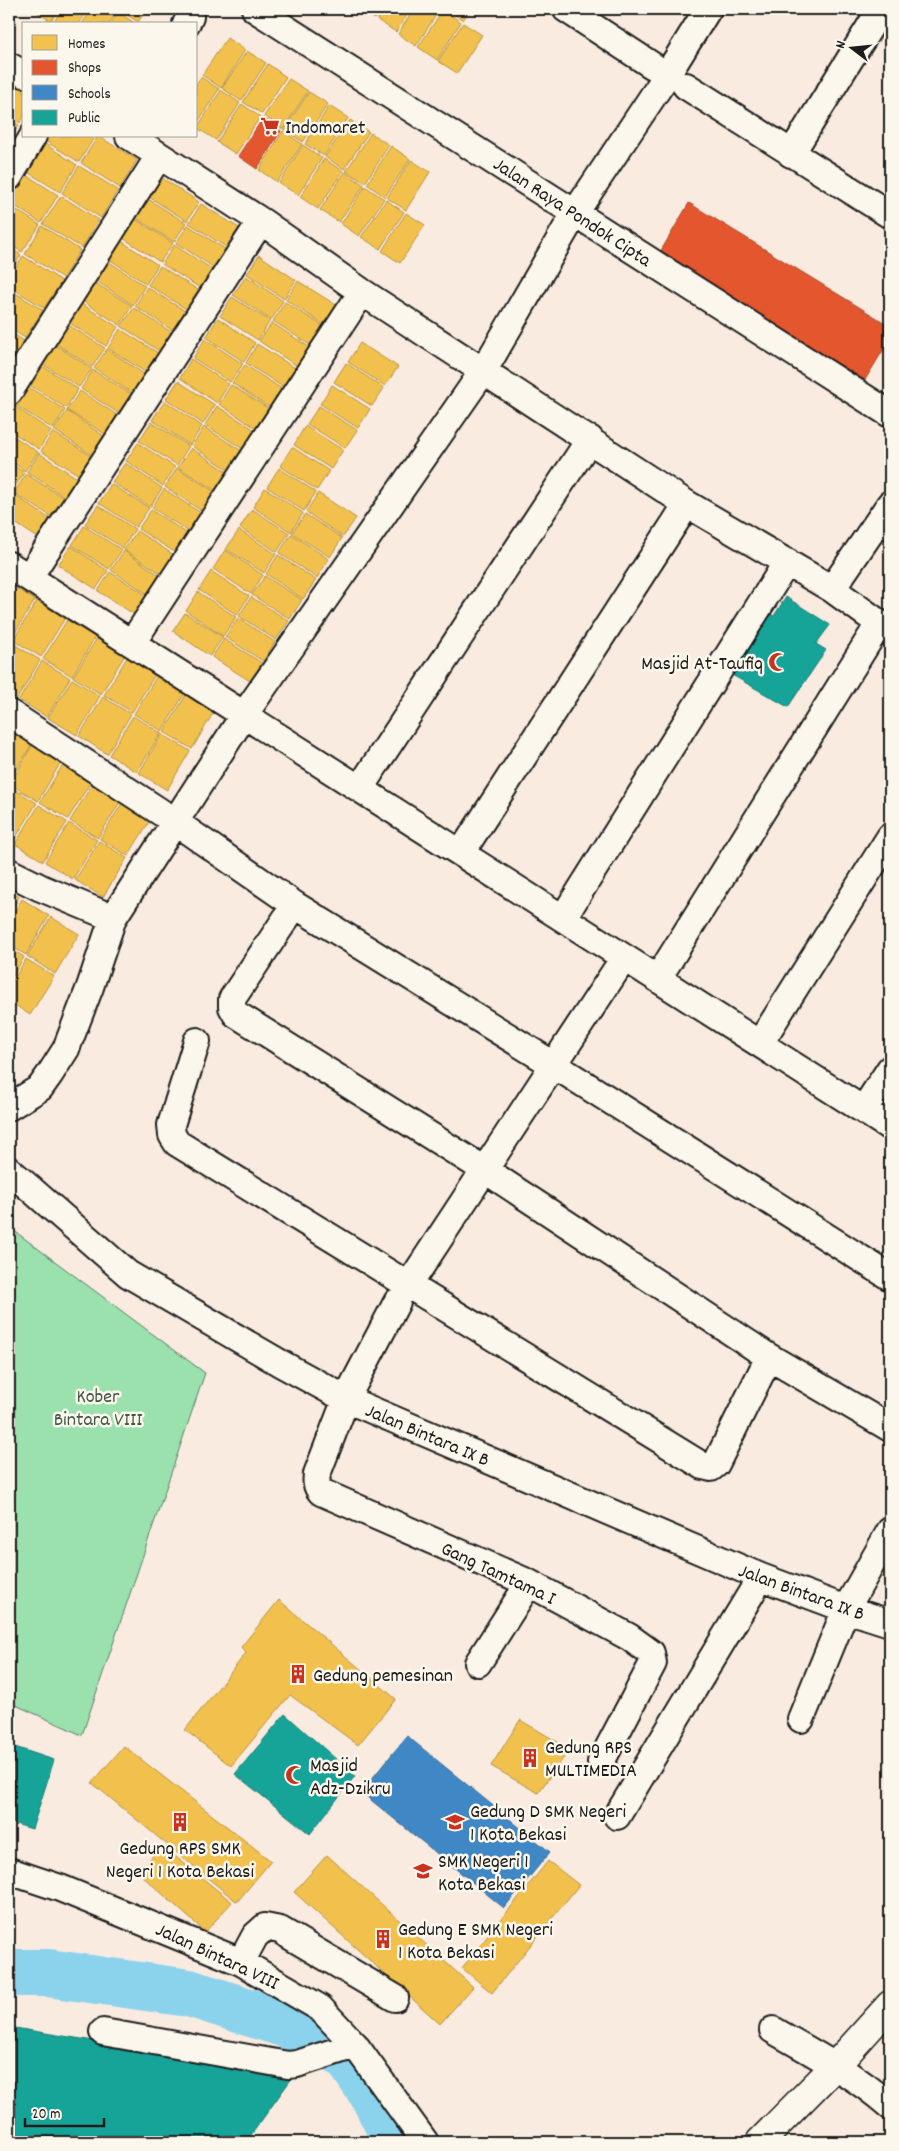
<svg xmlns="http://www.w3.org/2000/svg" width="899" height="2151" font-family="Dekko,sans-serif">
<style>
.green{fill:#9ae1ae;stroke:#5b7e65}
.homes{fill:#f2c14e;stroke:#b2903f}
.shops{fill:#e4572e;stroke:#a84529}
.schools{fill:#3f88c5;stroke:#346892}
.public{fill:#17a398;stroke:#187a73}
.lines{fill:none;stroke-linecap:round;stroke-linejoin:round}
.river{stroke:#8bd3ec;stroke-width:48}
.minor-casing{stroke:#1c1c1c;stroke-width:30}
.major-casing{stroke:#1c1c1c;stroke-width:31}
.minor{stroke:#fbf7ec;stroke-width:26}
.major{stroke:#fbf7ec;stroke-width:28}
.labels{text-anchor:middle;stroke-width:5;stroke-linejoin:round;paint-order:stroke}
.poi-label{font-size:20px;fill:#1c1c1c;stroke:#fbf7ec;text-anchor:start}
.street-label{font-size:20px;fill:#1c1c1c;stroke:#fbf7ec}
.park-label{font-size:20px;fill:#425748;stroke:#fbf7ec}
</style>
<rect width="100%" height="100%" fill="#faebe0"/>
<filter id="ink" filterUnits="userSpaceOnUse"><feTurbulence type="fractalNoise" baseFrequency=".02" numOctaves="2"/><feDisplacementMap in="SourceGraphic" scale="10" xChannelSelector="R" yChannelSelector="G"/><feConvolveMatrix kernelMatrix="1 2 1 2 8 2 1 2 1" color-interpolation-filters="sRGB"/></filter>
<g filter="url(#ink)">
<path class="green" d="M9,1227L205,1373L82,1735L9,1702Z"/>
<path class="homes" d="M32,9H59L51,21Z
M62,9H89L79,24H55L53,23Z
M92,9H114L117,11L109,24H82Z
M121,9H147L138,22L120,10Z
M360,9H382L375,19Z
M384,9H411L396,32L377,20Z
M414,9H440L416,46L398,34Z
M446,9H470L463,20Z
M443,10L461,22L437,60L418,47Z
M118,12L136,24H111Z
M463,23L482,35L457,73L438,61Z
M227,38L245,50L221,88L202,75Z
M247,51L266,63L241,101L222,88Z
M268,64L286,77L262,114L243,102Z
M9,77L24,86V117L20,123L9,115Z
M201,77L219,89L196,125V84Z
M289,79L308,91L283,129L264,116Z
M221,90L240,103L216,140L197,128Z
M309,92L328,104L303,142L284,130Z
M242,104L260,117L236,154L217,142Z
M329,106L348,118L324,156L305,144Z
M9,119L19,125L9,141Z
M350,120L369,132L344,169L325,157Z
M283,131L302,144L277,182L259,170Z
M371,133L389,145L365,183L346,171Z
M42,136H95L79,162L40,138Z
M98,136L137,160L120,188L81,163Z
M39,140L77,165L60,192L21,168Z
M303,145L322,158L298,195L279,183Z
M391,146L410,159L385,197L367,184Z
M324,159L343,171L318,209L300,197Z
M411,160L430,172L406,210L387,198Z
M79,166L118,190L101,218L62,193Z
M20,171L58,195L41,223L9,202V188Z
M345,172L364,185L339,222L320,210Z
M162,178L199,202L187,221L149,197Z
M365,186L384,199L359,236L341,224Z
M61,196L99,220L82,248L43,224Z
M148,199L186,223L174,242L136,218Z
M386,200L404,212L380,249L361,237Z
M201,204L239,228L226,247L189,223Z
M9,205L40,225L22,252L9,244Z
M406,213L425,225L400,263L382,251Z
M135,219L173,243L160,262L123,238Z
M188,225L225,249L213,267L176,243Z
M42,226L80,250L63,278L25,254Z
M121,241L158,265L146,284L109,259Z
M174,245L212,269L200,288L162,264Z
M9,247L21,255L9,274Z
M259,255L296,280L284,299L247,274Z
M23,256L62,281L44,308L9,286V278Z
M108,261L145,286L133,305L95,280Z
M160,266L198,290L186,309L148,285Z
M246,276L283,301L271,320L233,295Z
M298,281L336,305L324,325L286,300Z
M94,282L132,306L120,325L82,301Z
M147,287L185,311L172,330L135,306Z
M9,289L43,310L25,338L9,328Z
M232,297L270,321L258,340L220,316Z
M285,302L323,326L310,345L273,321Z
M80,303L118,327L106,346L68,322Z
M134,308L171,332L159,351L121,326Z
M218,318L255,343L244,362L206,337Z
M272,323L309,347L297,366L259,341Z
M67,324L105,348L92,367L55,343Z
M120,329L158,353L145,372L108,348Z
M9,331L24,341L9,365Z
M205,339L243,364L230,382L193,358Z
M360,343L398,367L385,386L348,362Z
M54,344L92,369L79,387L41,363Z
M257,344L295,368L283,387L246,363Z
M107,349L144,374L132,393L94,368Z
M191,359L229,384L217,403L180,378Z
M346,363L384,388L372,406L334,382Z
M41,365L78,389L66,408L28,384Z
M245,365L282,389L270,408L232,383Z
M93,370L131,394L118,413L81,389Z
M178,381L215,405L203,424L166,399Z
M231,385L269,409L256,428L219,404Z
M332,385L370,409L358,428L320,404Z
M27,386L65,410L53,429L15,405Z
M80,391L117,415L105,434L67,410Z
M165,401L202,426L190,445L152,420Z
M14,406L51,431L39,449L9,430V414Z
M217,406L255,430L243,449L205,425Z
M319,406L357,430L345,448L307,424Z
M67,411L104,436L92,455L54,430Z
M151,422L189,446L177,465L139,441Z
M305,426L343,450L331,469L294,445Z
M204,427L242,451L229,470L192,446Z
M53,432L91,456L79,475L41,451Z
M9,433L38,452L25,471L9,460Z
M138,443L175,467L163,486L126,461Z
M292,447L329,471L317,490L280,466Z
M191,448L228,472L216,491L178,467Z
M39,453L77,478L65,497L27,472Z
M9,462L24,473L12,491L9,489Z
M125,463L162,488L150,507L112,482Z
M177,468L215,492L202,511L165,487Z
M279,468L316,492L304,511L267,487Z
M26,474L64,498L52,517L14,493Z
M111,484L149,508L136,527L99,503Z
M265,488L303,513L291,532L253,507Z
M164,489L201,513L189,532L152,508Z
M318,493L356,518L343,537L306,512Z
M13,494L50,519L38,538L9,519V501Z
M98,505L135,529L123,548L85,524Z
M252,509L289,533L277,552L240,528Z
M151,510L188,534L176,553L138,529Z
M305,514L342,538L330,557L292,533Z
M84,526L122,550L109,569L72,545Z
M239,530L276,554L264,573L226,549Z
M137,531L174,555L162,574L124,550Z
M291,534L329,559L317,578L279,553Z
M71,546L108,571L96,589L58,565Z
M225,550L263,575L251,594L213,569Z
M124,551L161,576L149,595L111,570Z
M278,555L316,580L303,599L266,574Z
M211,571L249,596L237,615L199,590Z
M110,572L148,596L135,615L98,591Z
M265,576L302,600L290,619L252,595Z
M9,584L35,600L11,639L9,638Z
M198,592L236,617L223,636L186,611Z
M251,597L289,621L276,640L239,616Z
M37,601L65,618L41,657L13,640Z
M185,613L223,637L210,656L173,631Z
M238,618L275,642L263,661L225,637Z
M67,620L95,637L72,676L43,659Z
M97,638L125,655L101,694L73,677Z
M224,639L262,663L250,681L212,657Z
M12,643L40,660L17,699L9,694V648Z
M128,656L156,673L132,712L104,695Z
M42,661L70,678L47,717L19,700Z
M158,674L186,691L162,731L134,714Z
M72,679L100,696L77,735L48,718Z
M187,693L215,710L192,749L164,732Z
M103,697L131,714L107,754L79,736Z
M133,716L161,733L137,772L109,755Z
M9,729L32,744L9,781Z
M162,734L190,751L167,790L139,773Z
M33,744L61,762L38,801L10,784Z
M64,763L92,780L68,819L40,802Z
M94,781L122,799L98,838L70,821Z
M9,786L37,803L13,842L9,840Z
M124,800L152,817L128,856L100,839Z
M39,805L67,822L43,861L15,844Z
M69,823L97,840L73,879L45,862Z
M99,841L127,858L103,897L75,880Z
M9,891L19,897L9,915Z
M22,899L49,916L26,955L9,945V920Z
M51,917L79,934L55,974L27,956Z
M9,948L24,957L9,983Z
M26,959L54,976L30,1015L9,1001V987Z
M279,1600L396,1699L358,1745L290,1695L231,1766L185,1730L246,1653L241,1647Z
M520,1720L570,1749L538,1793L491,1766Z
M124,1746L271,1861L237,1902L92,1783Z
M161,1845L232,1902L205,1932L139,1873Z
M327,1855L473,1987L440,2024L294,1892Z
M548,1861L579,1885L492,1993L462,1968Z"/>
<path class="shops" d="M263,118L281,131L257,169L238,156Z
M689,203L890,326V339L865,380L659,254Z"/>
<path class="schools" d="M407,1736L550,1852L504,1908L361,1792Z"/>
<path class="public" d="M786,597L830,625L816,644L826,650L788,707L732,675L767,613L774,616Z
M285,1714L355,1776L310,1834L235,1774Z
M9,1745L54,1760L32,1829L9,1822Z
M9,2027L209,2060L292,2078L246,2142H9Z"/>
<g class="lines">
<path class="river" d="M9,1973H48L189,1993L286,2024L347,2056L373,2094L397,2142"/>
<g class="minor-casing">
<path id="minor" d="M255,9L890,414
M566,9L653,66
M186,24L190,17
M9,66L24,74
M686,86L890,215
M129,136L261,221L362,292L687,504L832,589L890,631
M791,154L881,9
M9,177L33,136
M9,392L159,156
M9,565L890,1127
M29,577L261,221
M832,589L890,504
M132,643L362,292
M9,713L159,811L295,905L554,1065L890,1277
M360,788L590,439
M461,853L687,504
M9,872L41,888L113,918
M295,905L232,999V1007L236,1014L485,1170L769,1357L890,1428
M563,918L787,562
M658,978L879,624
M197,1041L171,1125L172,1135L177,1143L703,1466L711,1468L716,1464L769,1357
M760,1043L890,837
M9,1107L40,1088L50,1074L66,1049L90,987L113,918L244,715L484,370L575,213L667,75L708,9
M864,1109L890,1069
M9,1170L128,1274L280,1363L346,1399L761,1577L846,1609L890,1623
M408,1286L624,958
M397,1302L346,1399L317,1474C316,1481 316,1486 321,1492L529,1583L629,1637L651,1653L653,1663L601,1762
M478,1663L529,1583
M801,1719L846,1609L890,1531
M617,1816L761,1577
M9,1871L60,1888L241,1962L320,2008L355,2045L425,2142
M241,1962L255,1936L265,1927L280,1930L395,1998
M773,2030C813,2053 855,2075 890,2106
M103,2032L288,2065L297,2064L355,2045"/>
</g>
<g class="major-casing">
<path id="major" d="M760,2142L835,2066L890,2005"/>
</g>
<use href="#minor" class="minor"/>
<use href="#major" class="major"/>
</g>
</g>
<defs>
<g id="supermarket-bare" transform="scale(1.5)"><path d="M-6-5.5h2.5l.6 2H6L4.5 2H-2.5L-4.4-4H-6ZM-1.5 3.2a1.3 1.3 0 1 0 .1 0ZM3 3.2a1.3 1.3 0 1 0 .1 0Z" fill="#c8321e" stroke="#fbf7ec" stroke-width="2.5" paint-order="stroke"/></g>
<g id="mosque-bare" transform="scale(1.5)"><path d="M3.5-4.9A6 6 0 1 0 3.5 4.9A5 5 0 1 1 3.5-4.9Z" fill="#c8321e" stroke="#fbf7ec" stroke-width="2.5" paint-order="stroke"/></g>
<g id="building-bare" transform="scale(1.5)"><path d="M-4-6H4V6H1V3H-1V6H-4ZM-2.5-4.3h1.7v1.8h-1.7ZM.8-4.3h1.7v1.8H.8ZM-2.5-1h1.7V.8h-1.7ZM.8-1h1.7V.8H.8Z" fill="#c8321e" stroke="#fbf7ec" stroke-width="2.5" paint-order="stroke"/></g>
<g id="school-bare" transform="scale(1.5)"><path d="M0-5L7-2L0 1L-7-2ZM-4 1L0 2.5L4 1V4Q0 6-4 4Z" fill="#c8321e" stroke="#fbf7ec" stroke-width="2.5" paint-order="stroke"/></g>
</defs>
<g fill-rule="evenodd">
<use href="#supermarket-bare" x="270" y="126"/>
<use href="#mosque-bare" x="778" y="662"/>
<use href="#building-bare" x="298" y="1674"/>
<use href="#building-bare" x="530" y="1758"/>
<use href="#mosque-bare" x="295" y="1775"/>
<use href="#building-bare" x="180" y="1822"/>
<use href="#school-bare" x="455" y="1822"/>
<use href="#school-bare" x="423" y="1871"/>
<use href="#building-bare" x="383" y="1939"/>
</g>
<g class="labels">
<g class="poi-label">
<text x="285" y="133">Indomaret</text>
<text x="763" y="669" text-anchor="end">Masjid At-Taufiq</text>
<text x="313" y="1681">Gedung pemesinan</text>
<text x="545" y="1753">Gedung RPS<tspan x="545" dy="23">MULTIMEDIA</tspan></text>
<text x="310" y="1771">Masjid<tspan x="310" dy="23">Adz-Dzikru</tspan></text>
<text x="470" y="1817">Gedung D SMK Negeri<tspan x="470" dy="23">1 Kota Bekasi</tspan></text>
<text x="180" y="1854" text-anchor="middle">Gedung RPS SMK<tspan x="180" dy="23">Negeri 1 Kota Bekasi</tspan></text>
<text x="438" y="1867">SMK Negeri 1<tspan x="438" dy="23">Kota Bekasi</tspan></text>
<text x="398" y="1935">Gedung E SMK Negeri<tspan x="398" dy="23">1 Kota Bekasi</tspan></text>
</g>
<g class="street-label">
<text transform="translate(573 211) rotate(33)" y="7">Jalan Raya Pondok Cipta</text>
<text transform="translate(428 1434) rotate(23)" y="7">Jalan Bintara IX B</text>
<text transform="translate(499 1572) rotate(25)" y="7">Gang Tamtama I</text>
<text transform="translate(802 1591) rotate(20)" y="7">Jalan Bintara IX B</text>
<text transform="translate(218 1955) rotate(25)" y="7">Jalan Bintara VIII</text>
</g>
<g class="park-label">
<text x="98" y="1402">Kober<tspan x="98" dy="23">Bintara VIII</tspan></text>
</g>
</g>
<rect width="899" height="2151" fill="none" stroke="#fbf7ec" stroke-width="30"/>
<rect x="15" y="15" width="869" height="2121" fill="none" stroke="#1c1c1c" stroke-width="2" filter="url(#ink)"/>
<rect x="22" y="22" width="175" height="115" fill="#fbf7ec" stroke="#a29f99"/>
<rect x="32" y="35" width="25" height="15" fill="#f2c14e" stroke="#a29f99"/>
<text x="68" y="48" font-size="15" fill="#1c1c1c">Homes</text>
<rect x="32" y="60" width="25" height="15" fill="#e4572e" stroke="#a29f99"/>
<text x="68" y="72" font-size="15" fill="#1c1c1c">Shops</text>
<rect x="32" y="85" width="25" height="15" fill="#3f88c5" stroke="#a29f99"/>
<text x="68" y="98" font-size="15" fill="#1c1c1c">Schools</text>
<rect x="32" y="110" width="25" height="15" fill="#17a398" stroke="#a29f99"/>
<text x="68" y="122" font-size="15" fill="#1c1c1c">Public</text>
<g transform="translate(852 48) rotate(286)" stroke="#fbf7ec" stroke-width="4" paint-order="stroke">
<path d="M0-4L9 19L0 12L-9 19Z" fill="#1c1c1c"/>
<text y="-8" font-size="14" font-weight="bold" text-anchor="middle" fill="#1c1c1c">N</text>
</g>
<path d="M25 2118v8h79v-8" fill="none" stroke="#1c1c1c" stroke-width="2.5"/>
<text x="32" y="2118" font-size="15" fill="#1c1c1c" stroke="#fbf7ec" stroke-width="4" paint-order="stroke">20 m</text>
</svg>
